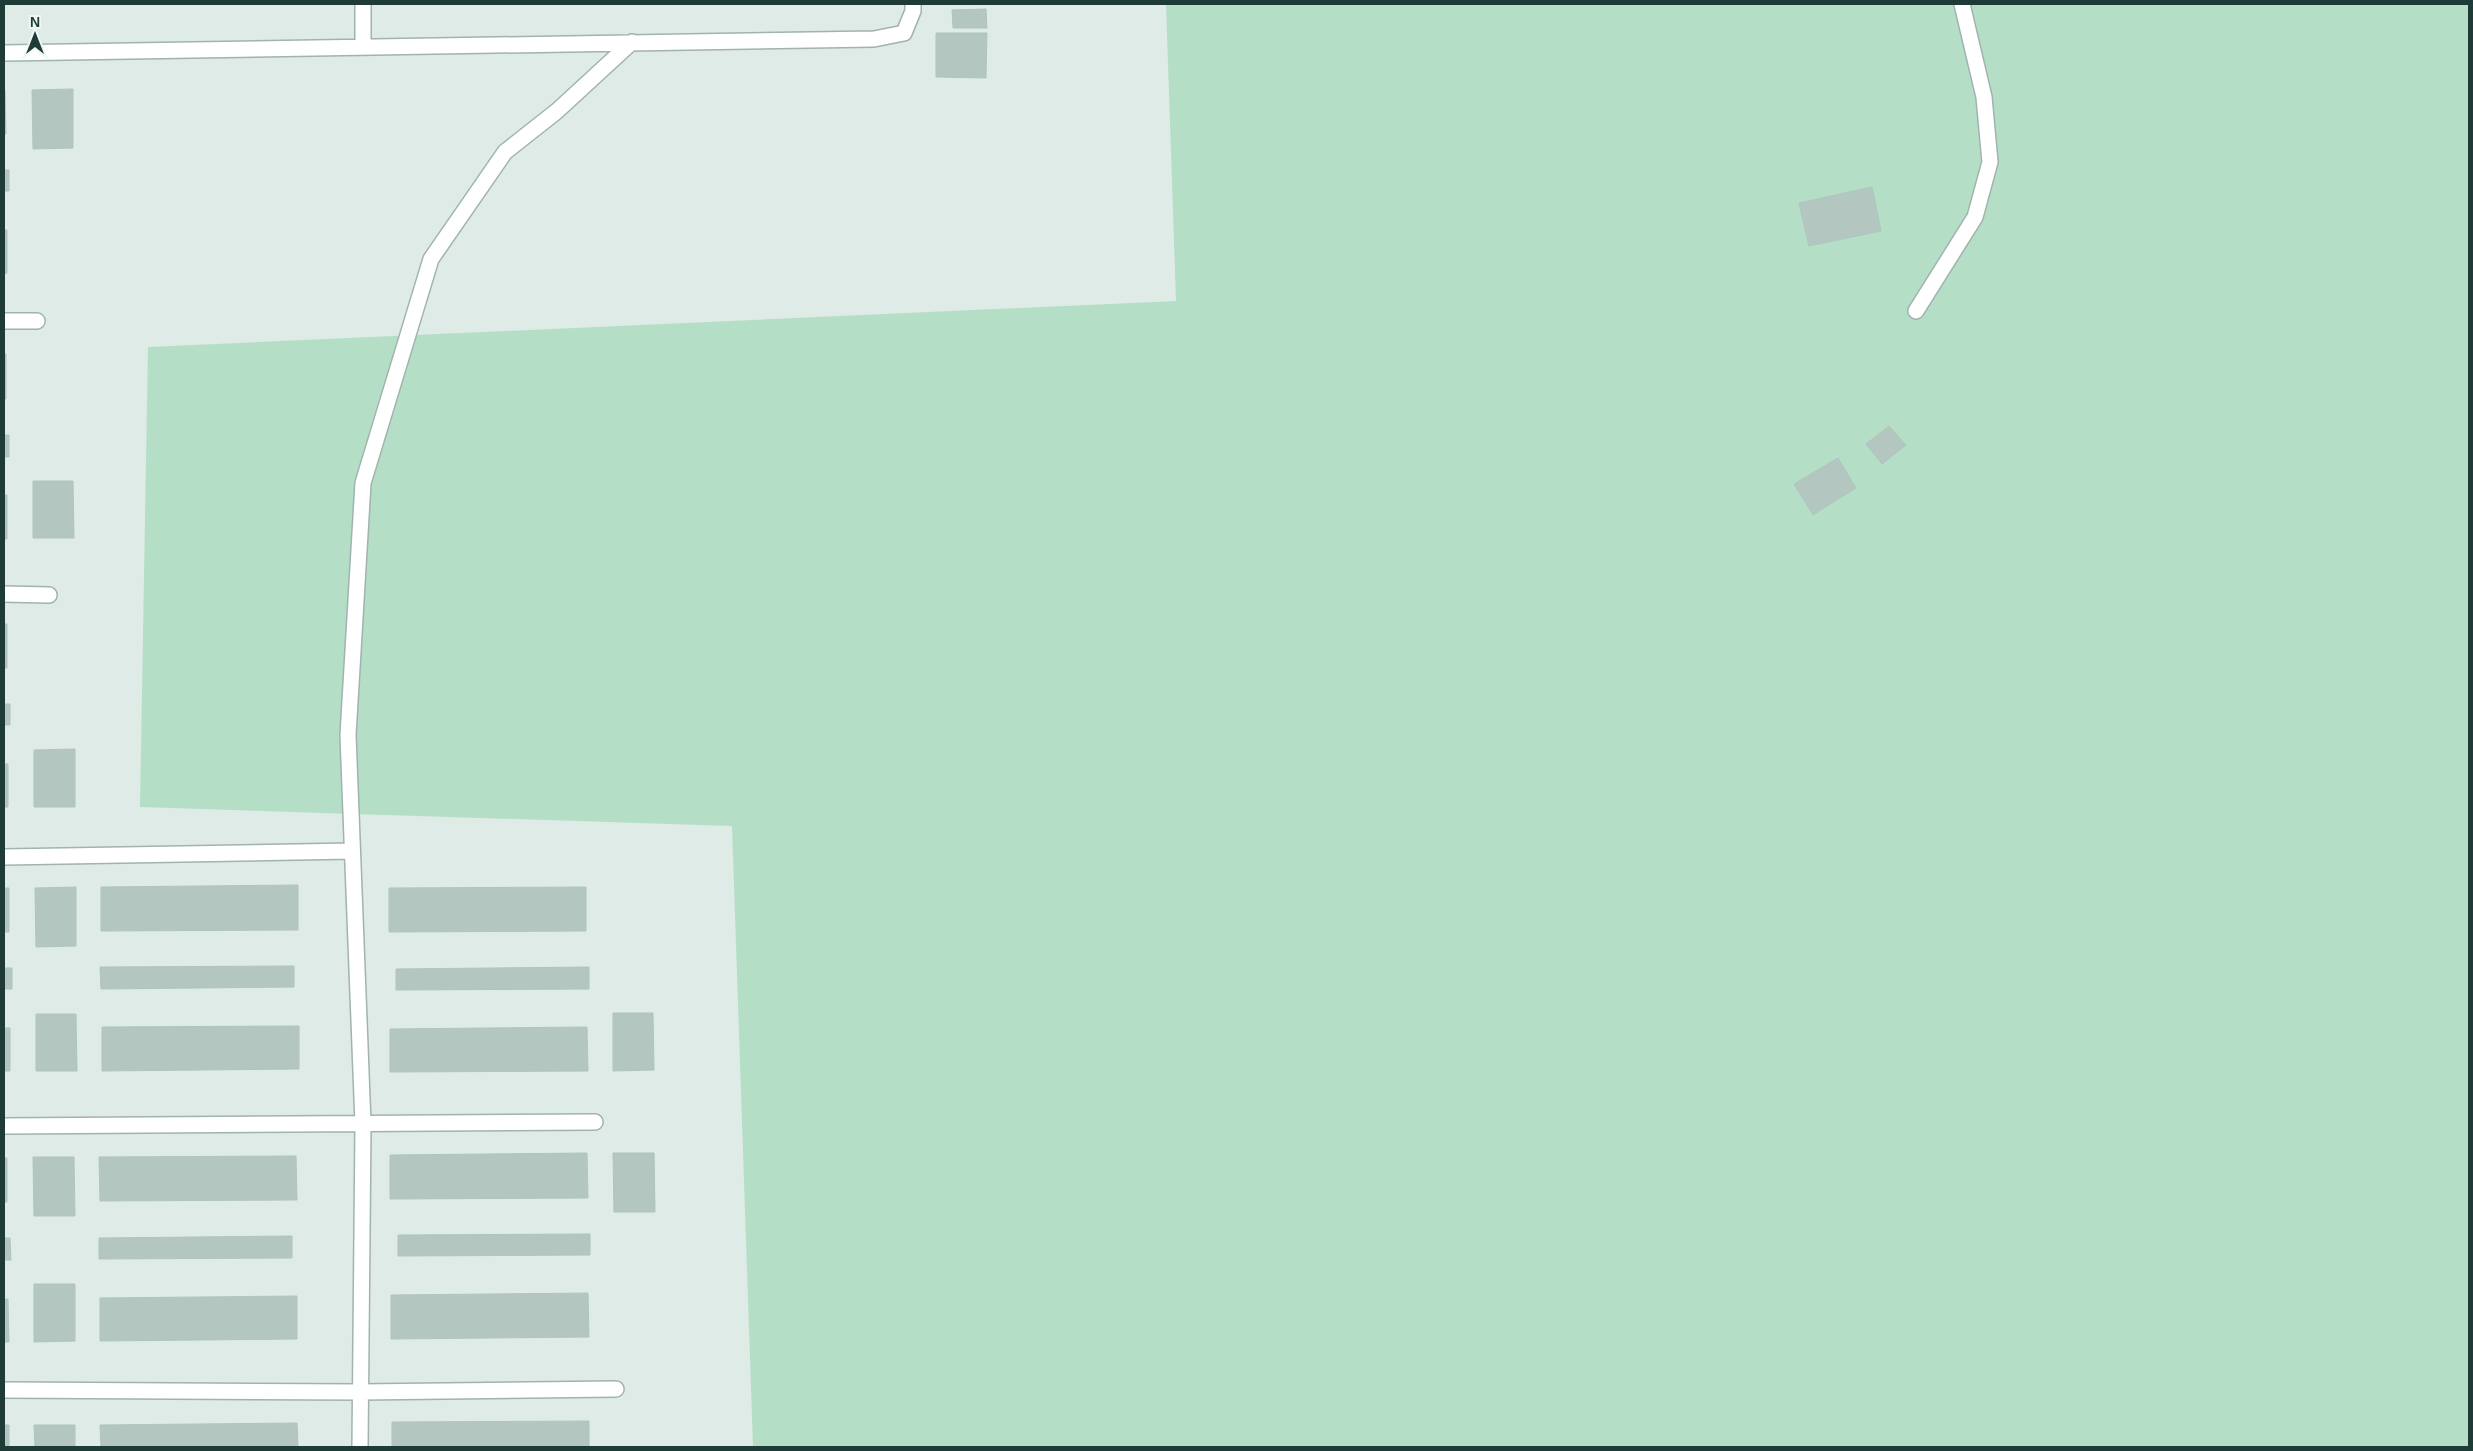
<svg xmlns="http://www.w3.org/2000/svg" width="2473" height="1451" font-family="Arial,sans-serif">
<style>
.green{fill:#b5dec6}
.building{fill:#b3c6c0;stroke:#b0c5bf}
.lines{fill:none;stroke-linecap:round;stroke-linejoin:round}
.lane-casing{stroke:#a1b3af;stroke-width:18}
.street-casing{stroke:#a1b3af;stroke-width:18}
.lane{stroke:#fff;stroke-width:15}
.street{stroke:#fff;stroke-width:15}
</style>
<rect width="100%" height="100%" fill="#deebe7"/>
<path class="green" d="M1166,4H2469V1447H753L732,826L140,807L148,347L1176,301Z"/>
<path class="building" d="M986,9L987,28H953L952,10Z
M936,33H987L986,78L936,77Z
M73,89V148L33,149L32,90Z
M4,90H5L6,134H4Z
M4,170H9V191H4Z
M1872,187L1881,231L1809,246L1799,203Z
M4,230H7V273L4,274Z
M4,354H6V399H4Z
M1889,426L1906,445L1882,464L1866,444Z
M4,435H9V457H4Z
M1838,458L1856,488L1813,515L1794,484Z
M33,481H73L74,538H33Z
M4,495H7V539H4Z
M4,624H7V668H4Z
M4,704H10V725H4Z
M75,749V807H34V750Z
M4,764H8V807H4Z
M298,885V930L101,931V887Z
M76,887V946L36,947L35,888Z
M586,887V931L389,932V888Z
M4,888H9V932H4Z
M294,966V987L101,989L100,967Z
M589,967V989L396,990V969Z
M4,968H12V989H4Z
M613,1013H653L654,1070L613,1071Z
M36,1014H76L77,1071H36Z
M299,1026V1069L102,1071V1027Z
M587,1027L588,1071L390,1072V1029Z
M4,1028H10V1071H4Z
M587,1153L588,1198L390,1199V1155Z
M613,1153H654L655,1212H614Z
M296,1156L297,1200L100,1201L99,1157Z
M33,1157H74L75,1216H34Z
M4,1158H7V1202H4Z
M590,1234V1255L398,1256V1235Z
M292,1236V1258L99,1259V1238Z
M4,1238H10L11,1260H4Z
M34,1284H75V1341L34,1342Z
M588,1293L589,1337L391,1339V1295Z
M297,1296V1339L100,1341V1298Z
M4,1299H8L9,1342H4Z
M589,1421V1447H392V1422Z
M297,1423L298,1447H101L100,1425Z
M4,1425H9V1447H4Z
M34,1425H75V1447H35Z"/>
<g class="lines">
<g class="lane-casing">
<path id="lane" d="M1916,311L1975,217L1990,162L1984,97L1962,4"/>
</g>
<g class="street-casing">
<path id="street" d="M363,4V46
M4,53L874,39L904,33L913,11V4
M4,321H37
M4,594L49,595
M4,857L352,851
M4,1126L595,1122
M4,1390L360,1392L616,1389
M360,1447L363,1124L348,735L363,483L431,259L505,152L557,111L632,42"/>
</g>
<use href="#lane" class="lane"/>
<use href="#street" class="street"/>
</g>
<rect width="2473" height="1451" fill="none" stroke="#1f3b38" stroke-width="10"/>
<g transform="translate(35 35)" stroke="#eff7f4" stroke-width="4" paint-order="stroke">
<path d="M0-4L9 19L0 12L-9 19Z" fill="#1f3b38"/>
<text y="-8" font-size="14" font-weight="bold" text-anchor="middle" fill="#1f3b38">N</text>
</g>
</svg>
